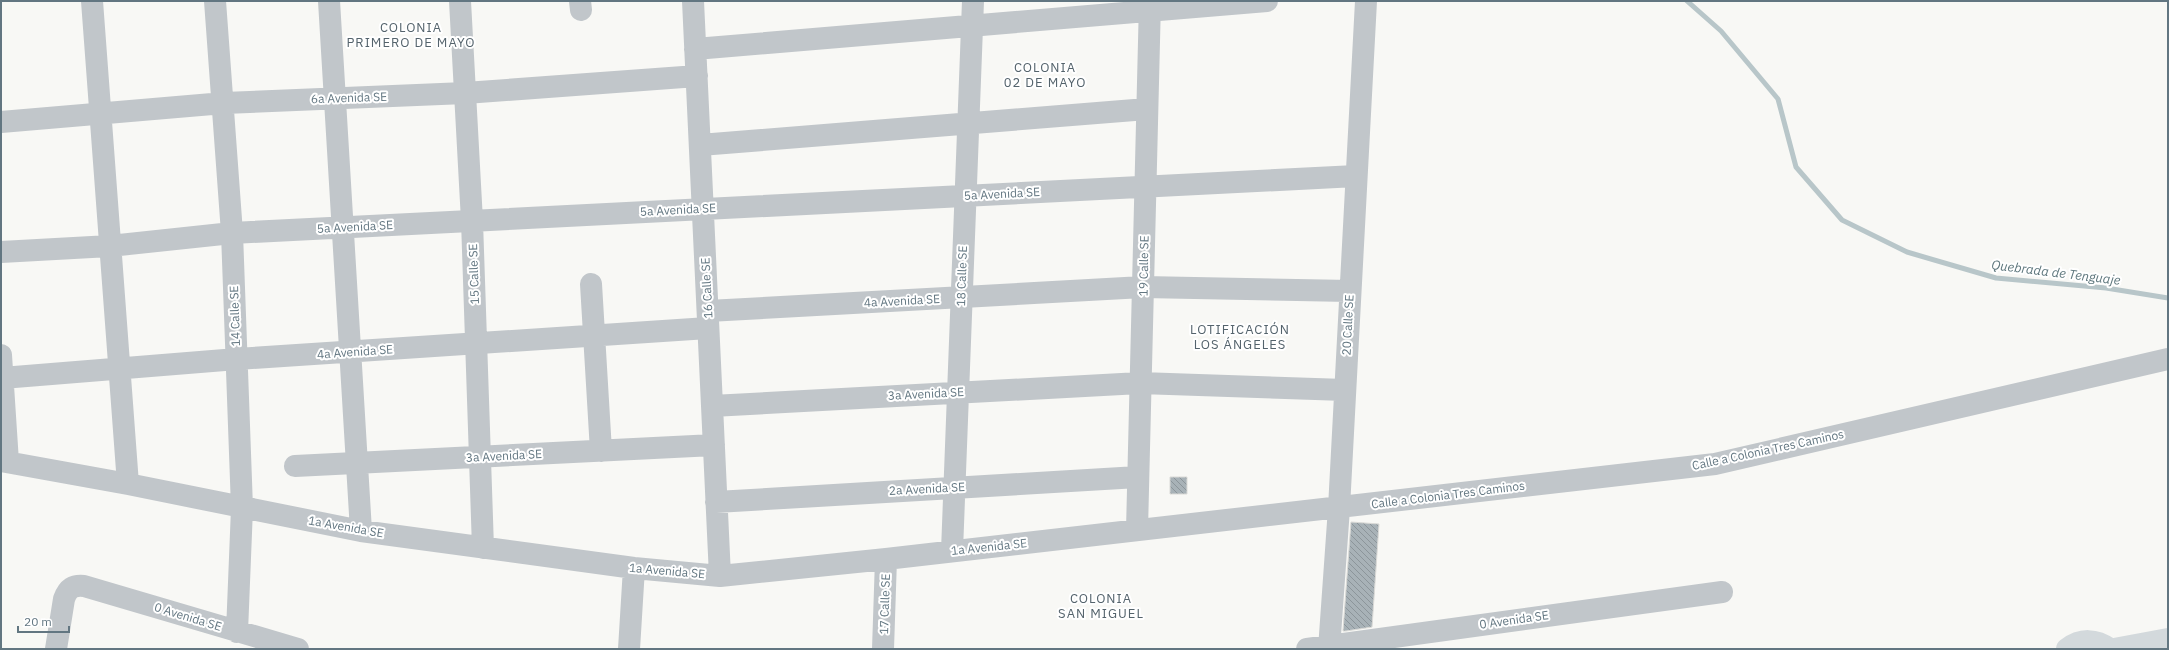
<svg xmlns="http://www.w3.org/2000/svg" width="2169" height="650" font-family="'IBM Plex Sans',sans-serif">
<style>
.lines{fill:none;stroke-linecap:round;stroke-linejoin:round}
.stream{stroke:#b8c6c9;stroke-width:5}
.building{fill:url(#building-back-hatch);stroke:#dadad7}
.minor{stroke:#c1c6ca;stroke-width:22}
.major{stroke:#d3d9dc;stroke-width:22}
.labels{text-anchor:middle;stroke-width:4;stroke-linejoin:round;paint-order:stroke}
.street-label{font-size:12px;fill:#627681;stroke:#fff}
.neighbourhood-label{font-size:13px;letter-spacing:1px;fill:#54636c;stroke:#fff}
.water-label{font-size:13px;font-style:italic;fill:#5d767c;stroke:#fff}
</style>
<defs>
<pattern id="building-back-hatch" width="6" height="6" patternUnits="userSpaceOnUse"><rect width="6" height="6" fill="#a8b2b7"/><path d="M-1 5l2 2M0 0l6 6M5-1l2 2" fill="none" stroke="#8c959a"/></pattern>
</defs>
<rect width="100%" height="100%" fill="#f8f8f5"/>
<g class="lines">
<path class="stream" d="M1687,1L1721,31L1778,99L1796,167L1842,220L1907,252L1996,278L2106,288L2168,298"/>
</g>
<path class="building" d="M1170,477H1187V494H1170Z
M1351,522L1379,524L1372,627L1346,631H1343Z"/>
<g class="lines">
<path class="minor" d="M92,1L128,484
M215,1L232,233L242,508L237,632
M329,1L361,531
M460,1L472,221L483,548
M580,1L581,10
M693,1L720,576
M695,49L1267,1
M1,122L224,103L465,93L697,76
M700,145L1147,109
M1,252L110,246L232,233L1356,176
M591,284L601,451
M708,311L1143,287L1350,291
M1,355L8,462
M2,378L237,359L708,328
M712,406L1140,383L1345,390
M1,461L128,484L361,531L634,568L720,576L886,559L1715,464L2168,359
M295,466L714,445
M716,502L1138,477
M1137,530L1150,1
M952,551L973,1
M56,649L64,599C68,588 73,585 84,586L298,649
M629,649L634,568
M883,649L886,559
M1307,649L1722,592
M1329,649L1339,508L1366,1"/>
<path class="major" d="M2067,649C2081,638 2096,639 2110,649
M2114,649L2168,639"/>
</g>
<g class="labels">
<g class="street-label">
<text transform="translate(349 98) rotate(-2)" y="4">6a Avenida SE</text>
<text transform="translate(1002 194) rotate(-3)" y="4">5a Avenida SE</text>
<text transform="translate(678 210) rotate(-3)" y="4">5a Avenida SE</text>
<text transform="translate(355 227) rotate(-3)" y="4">5a Avenida SE</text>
<text transform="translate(1144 266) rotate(-89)" y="4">19 Calle SE</text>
<text transform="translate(474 274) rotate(-92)" y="4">15 Calle SE</text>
<text transform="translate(962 276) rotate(-88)" y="4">18 Calle SE</text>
<text transform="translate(707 288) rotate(-93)" y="4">16 Calle SE</text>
<text transform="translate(902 301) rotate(-3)" y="4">4a Avenida SE</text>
<text transform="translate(235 316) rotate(-92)" y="4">14 Calle SE</text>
<text transform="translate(1348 325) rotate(-87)" y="4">20 Calle SE</text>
<text transform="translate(355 352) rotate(-4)" y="4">4a Avenida SE</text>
<text transform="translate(926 394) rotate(-3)" y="4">3a Avenida SE</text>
<text transform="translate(1768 450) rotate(-12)" y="4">Calle a Colonia Tres Caminos</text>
<text transform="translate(504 456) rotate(-3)" y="4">3a Avenida SE</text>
<text transform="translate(927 489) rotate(-3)" y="4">2a Avenida SE</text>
<text transform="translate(1448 495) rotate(-7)" y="4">Calle a Colonia Tres Caminos</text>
<text transform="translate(346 527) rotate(10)" y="4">1a Avenida SE</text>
<text transform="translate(989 547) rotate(-6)" y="4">1a Avenida SE</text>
<text transform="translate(667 571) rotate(5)" y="4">1a Avenida SE</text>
<text transform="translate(885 604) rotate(-88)" y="4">17 Calle SE</text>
<text transform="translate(188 617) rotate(17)" y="4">0 Avenida SE</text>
<text transform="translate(1514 620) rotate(-8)" y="4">0 Avenida SE</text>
</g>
<g class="neighbourhood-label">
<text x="411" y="32">COLONIA<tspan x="411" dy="15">PRIMERO DE MAYO</tspan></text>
<text x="1045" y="72">COLONIA<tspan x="1045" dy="15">02 DE MAYO</tspan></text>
<text x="1240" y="334">LOTIFICACIÓN<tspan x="1240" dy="15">LOS ÁNGELES</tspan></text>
<text x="1101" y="603">COLONIA<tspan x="1101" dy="15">SAN MIGUEL</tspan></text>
</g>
<g class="water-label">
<text transform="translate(2056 272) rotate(7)" y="5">Quebrada de Tenguaje</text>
</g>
</g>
<rect width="2169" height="650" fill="none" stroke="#627681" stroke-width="4"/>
<path d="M18 626v6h51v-6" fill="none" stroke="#627681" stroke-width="2"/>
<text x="24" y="626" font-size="12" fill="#627681" stroke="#ffffff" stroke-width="3" paint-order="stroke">20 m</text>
</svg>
